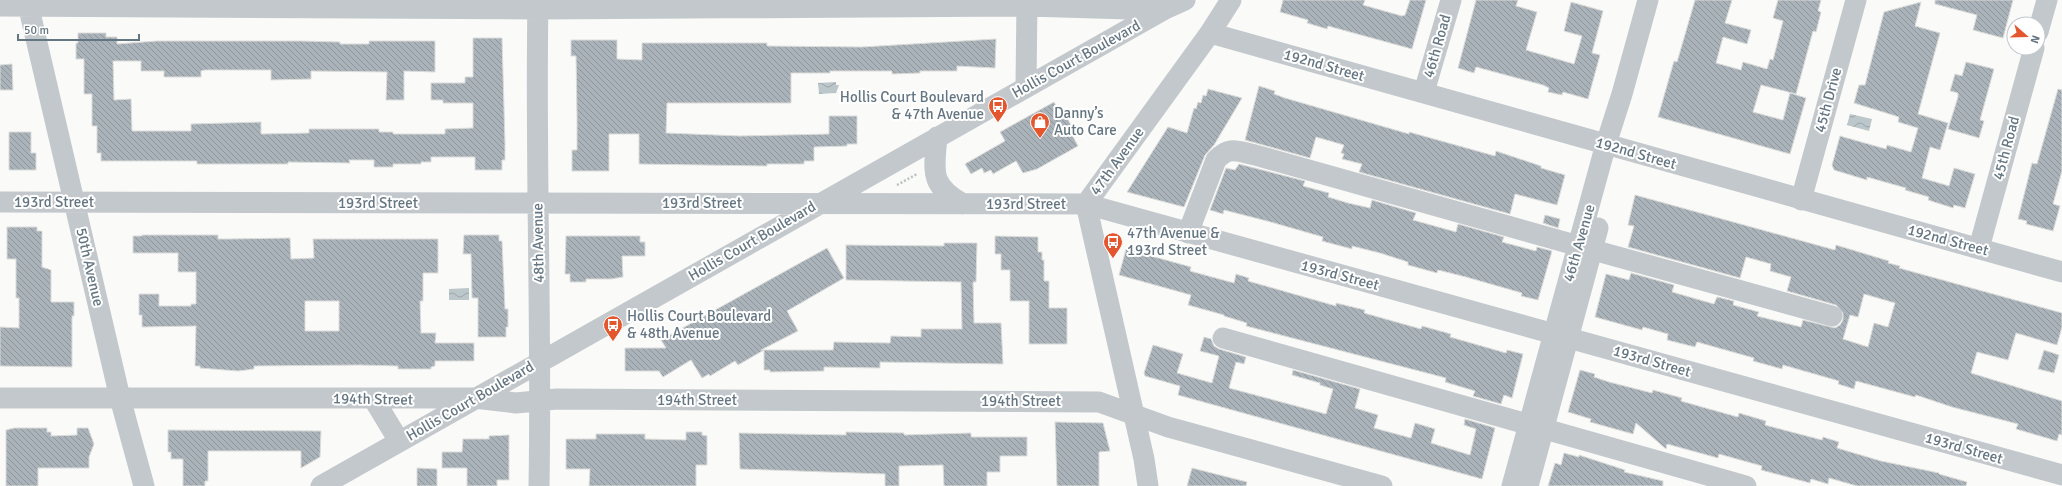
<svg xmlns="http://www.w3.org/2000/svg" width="2062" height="486" font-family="Signika,sans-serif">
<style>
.water{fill:url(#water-waves)}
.building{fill:url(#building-back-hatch);stroke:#dcdcda;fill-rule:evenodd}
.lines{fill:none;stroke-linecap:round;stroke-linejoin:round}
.path{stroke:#bbbfc2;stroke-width:2.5;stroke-dasharray:2 2;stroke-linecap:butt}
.minor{stroke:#c3c8cc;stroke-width:21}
.labels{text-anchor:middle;stroke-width:4;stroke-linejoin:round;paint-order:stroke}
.street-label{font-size:15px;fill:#657683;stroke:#fff}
.poi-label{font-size:15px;fill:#657683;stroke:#fff;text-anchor:start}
</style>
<defs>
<pattern id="water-waves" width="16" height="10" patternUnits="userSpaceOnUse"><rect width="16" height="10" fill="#bbc7cb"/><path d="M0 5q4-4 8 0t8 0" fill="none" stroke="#9ca6aa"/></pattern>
<pattern id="building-back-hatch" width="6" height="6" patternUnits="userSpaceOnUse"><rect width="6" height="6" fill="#aab3b9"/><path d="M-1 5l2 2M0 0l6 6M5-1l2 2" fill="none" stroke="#8e969c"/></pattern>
</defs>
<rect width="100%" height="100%" fill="#fafaf8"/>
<path class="water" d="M836,82V85H839L836,93L819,94L818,83Z
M1850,114L1872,119L1869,131L1847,125Z
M469,288V300H449V289Z"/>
<path class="building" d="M1283,0H1365L1363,5L1402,16L1405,15L1410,0H1426L1412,49L1328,26L1327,29L1307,23L1308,20L1280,12Z
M1476,0H1518L1516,6L1537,12L1526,50L1574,64L1582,36L1564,31L1571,2L1603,11L1592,53L1600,55L1588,99L1563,92L1562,95L1548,92L1549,88L1543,85L1476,67L1474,73L1458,68Z
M1695,0H1732L1725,23L1751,30L1747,44L1723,37L1716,63L1741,70L1743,62L1767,69L1770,59L1773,60L1783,21L1773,18L1778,0H1821L1818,11L1821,12L1816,32L1813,31L1796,94L1761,85L1753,112L1783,120L1790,93L1806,98L1790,154L1658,117L1674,61L1677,62Z
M1935,0H2013L2003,38L1973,30L1977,15L1935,4Z
M1921,2L1915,26L1940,33L1918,114L1948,123L1940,150L1930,147L1922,178L1949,186L1954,168L1975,174L1965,208L1954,205L1953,208L1928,200L1929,197L1905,190L1906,188L1867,177V180L1834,170L1832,165L1840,136L1886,149L1887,145L1911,152L1918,128L1898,122L1899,117L1854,103L1859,85H1865L1884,12Z
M78,33H106V37H117V44L157,41H301L340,42V44H369V41H435V72L404,71V100H386L387,72L311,71V79L271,80V70H205L201,71V77H164V71H141V61H113L114,100L131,99L132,131H191V124L261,122V134L309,133V129H379V132H393V134H445V129L473,128V103H443V100H431V83H465V77H473V38H502L505,143V160H502V170H475V157H431V162H421V164H393V167H374V160H349L350,163L288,162V164H197V161H101V153H97V126H92V94H84V59H76V43H78Z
M996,39L995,68L957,66V71H920V73L892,74V71H830V73H791V103H667L666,133L740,136L829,134V116H857V144H847V146L814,147V161H804V164H767V166L639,164V134H609V171H572V150H577V116L576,56H571V40H617V59L642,60V43H767V46L862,47Z
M1966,62L1994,69L1980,120L1984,121L1979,138L1948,129L1958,97V93L1950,91L1955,74L1962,76Z
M12,64L13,90H0V65Z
M1259,86L1275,91L1274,94L1285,98L1409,134V132L1495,156L1496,151L1541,166V168L1565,175L1557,205L1515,194L1510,214L1359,172L1362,164L1342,159L1344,154L1341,153L1344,145L1316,137L1310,158L1245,140Z
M1208,89L1242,98L1214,145L1205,155L1184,207L1127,192L1168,127L1187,133L1194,108L1196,109L1198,102L1201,103L1203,95L1206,96Z
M2058,89L2062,90V171L2053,204L2060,206L2053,231L2026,224L2027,221L2018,219L2032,163L2037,164Z
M1054,102L1063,118L1066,116L1072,127L1069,129L1078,146L1037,169L1023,173L1016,161L993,174L991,170L984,173L982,168L971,174L965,164L1005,141L1000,132Z
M9,132H31V153H36V170H9Z
M1239,164L1305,181L1303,186L1329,193L1328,197L1348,203L1370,208L1372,200L1416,213L1413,220L1456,232L1458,224L1504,237L1502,242L1536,251L1537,247L1552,251L1538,300L1521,296L1522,293L1466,277L1438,270L1437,273L1408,265V262L1380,253L1352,246V249L1322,241L1323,237L1267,221L1224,210L1223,214L1210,210L1226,168L1235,170Z
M1635,195L1835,250L1836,245L1889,261L1888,263L1900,266L1899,268L2062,313V327L2057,345L2016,333L2008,360L1977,352L1971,373L2062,401V435L2059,434L2057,441L2016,429L2018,424L1952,407L1916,395L1915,397L1856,381L1854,389L1838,384L1839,381L1783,365L1782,369L1753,361L1754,358L1697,342L1695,347L1667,340L1668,334L1643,327L1642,330L1595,317L1606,274L1629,280L1631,273L1674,285L1672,292L1714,304L1717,297L1734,301L1733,305L1759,312L1757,316L1801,327L1803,320L1835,328L1840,325L1843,320V313L1836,305L1787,291L1791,277L1770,271L1771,264L1746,257L1740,278L1628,247L1634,226L1628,225ZM1864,294L1895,303L1888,327L1874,323L1868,347L1843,339L1850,315L1858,317Z
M1545,215L1560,219L1558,228L1543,223Z
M7,227H37V231H42V267L51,270V302H74V316H72V367L0,366V327L19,328V298H16V259H7Z
M142,235H218V239H228L290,238L291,259L314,258L313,239H438V273H423V301H420L421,333H436L435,343H474V361H435V366L431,367V369H398V366L360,365L254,366V369L238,371L200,368V366H195L196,326L142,327V315H139V294H159V306H191V304H196V272H178V253H133V236H142ZM305,301H339V331H305Z
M464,235H499V241H502L505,309H508V327H506V337H478V298H472L471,254H463Z
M566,236H640V242H645V256H622L623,277L611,279H586V282H570V274H565Z
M995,236L1038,237V252H1042V260H1044V281H1049V308H1067V344H1029V301H1010V270H1001V254H995Z
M944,243H977L976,282H973L974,323H1001L1003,364L880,362V368L824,367V371L770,372V370H764V350L738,365L735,361L710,376L709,374L702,378L691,360L663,377L659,371H625V348H666L661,340L827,248L844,278L787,311L798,331L761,350H833L834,342L890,343L891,336L921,337V329H962L961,282L846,280V245L944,246Z
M1126,249L1191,267L1190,271L1234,283L1236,274L1249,278L1248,281L1336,306V303L1365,310L1364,313L1421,329L1422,326L1451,334L1450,337L1506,353L1507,350L1523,354L1512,398L1504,395L1501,404L1473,396L1475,391L1445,382L1446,378L1246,326L1247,323L1224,316V315L1188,305L1191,295L1119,275Z
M1204,337L1211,339L1214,346L1219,349L1246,357L1244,364L1236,362L1229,388L1326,414L1333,389L1320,385V383L1292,375L1293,370L1360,389L1355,408L1378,415L1374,428L1411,438L1415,423L1435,429L1431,443L1470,455L1476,429L1464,425L1465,419L1495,428L1482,479L1178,395L1180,386L1145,376L1144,373L1153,345L1183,354L1177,373L1212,383L1219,356L1200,351Z
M2044,350L2059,355L2054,373L2038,369Z
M1580,370L1595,374L1594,377L1609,382L1652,393L1653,390L1682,398L1681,401L1709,409L1738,417L1739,413L1766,421L1765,425L1780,429L1822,440L1823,437L1839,442L1837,448L1881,461L1939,473V474L1967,482L1966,486H1857L1829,478L1828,484L1811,479L1810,483L1761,470L1762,466L1719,454L1718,458L1667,444L1666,449L1636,423L1633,434L1590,422L1591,419L1568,412Z
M1055,422L1103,423L1110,451L1099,452V486H1057Z
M14,428H47V432H51V436L77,435V428H88L94,444L89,457V468H38V486H6V430Z
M168,430L321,431L320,457L301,468V451H208V481H205V486H183V459H171V452H168Z
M686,432H702V435L707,436V465H696V486H589L590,469H566V439H596V434H645V439L686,440Z
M846,432L904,433V435L971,433V437H1027V456H1000V472H987V486H944L943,465L899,466V486H885V474L740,469L739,433L846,435Z
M509,435V480H497V486H467V468H442V452H462L463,439H489V436Z
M1564,453L1579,457V455L1625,470L1624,472L1663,481V486H1548L1555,463L1561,465Z
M417,468L437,469V486H417Z
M1192,468L1247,482L1246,486H1187Z"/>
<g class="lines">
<path class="path" d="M897,185L917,174"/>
<path class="minor" d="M27,0L120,398L144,486
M538,0C535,162 542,324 539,486
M0,6L538,9L1027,6L1163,10
M2038,32L2047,0
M1210,33L2062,272
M1026,86L1027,0
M1424,92L1451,0
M937,137C934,171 929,185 963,204
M1801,200L1856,0
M0,202L1086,204L2062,475
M1188,233L1216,160C1229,146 1237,151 1255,155L1579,246
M1979,248L2034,48
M1593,250L1832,316
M1223,338L1746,486
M0,398H474L516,403L557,399L1099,402L1168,427L1382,486
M373,398L399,441
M321,486L1163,10L1185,0
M1148,486L1144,459L1086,204L1210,33L1231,0
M1512,486L1606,144L1622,94L1648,0
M1528,486L1598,228"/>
</g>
<defs>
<g id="bus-pin" transform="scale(1)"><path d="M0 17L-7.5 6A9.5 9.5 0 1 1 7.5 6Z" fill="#e4572e" stroke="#fff"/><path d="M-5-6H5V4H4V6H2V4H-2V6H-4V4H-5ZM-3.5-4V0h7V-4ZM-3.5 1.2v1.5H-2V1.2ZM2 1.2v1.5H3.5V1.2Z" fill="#fff"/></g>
<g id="shop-pin" transform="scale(1)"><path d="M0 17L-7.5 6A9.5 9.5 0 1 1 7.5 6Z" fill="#e4572e" stroke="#fff"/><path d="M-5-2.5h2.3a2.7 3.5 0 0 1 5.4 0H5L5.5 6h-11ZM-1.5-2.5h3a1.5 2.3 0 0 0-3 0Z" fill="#fff"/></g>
</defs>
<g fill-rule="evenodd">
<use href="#bus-pin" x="998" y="106"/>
<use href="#shop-pin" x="1040" y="122"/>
<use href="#bus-pin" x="1113" y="242"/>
<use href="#bus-pin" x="613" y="325"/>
</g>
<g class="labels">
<g class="street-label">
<text transform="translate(1437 46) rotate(-74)" y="5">46th Road</text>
<text transform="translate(1076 59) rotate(-29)" y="5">Hollis Court Boulevard</text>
<text transform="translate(1324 65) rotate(16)" y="5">192nd Street</text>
<text transform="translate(1828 100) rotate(-75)" y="5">45th Drive</text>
<text transform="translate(2006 148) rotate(-75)" y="5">45th Road</text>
<text transform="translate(1636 153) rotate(16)" y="5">192nd Street</text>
<text transform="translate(1117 161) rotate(-54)" y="5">47th Avenue</text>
<text x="54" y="207">193rd Street</text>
<text x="378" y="208">193rd Street</text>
<text x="702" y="208">193rd Street</text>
<text x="1026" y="209">193rd Street</text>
<text transform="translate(1948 240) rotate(15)" y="5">192nd Street</text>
<text transform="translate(752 241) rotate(-30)" y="5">Hollis Court Boulevard</text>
<text transform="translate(538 243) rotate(-91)" y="5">48th Avenue</text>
<text transform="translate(1579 243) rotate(-74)" y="5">46th Avenue</text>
<text transform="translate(90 267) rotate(77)" y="5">50th Avenue</text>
<text transform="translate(1340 275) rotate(15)" y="5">193rd Street</text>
<text transform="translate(1652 361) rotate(16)" y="5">193rd Street</text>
<text transform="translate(373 399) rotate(1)" y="5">194th Street</text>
<text x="697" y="405">194th Street</text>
<text transform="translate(470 401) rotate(-30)" y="5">Hollis Court Boulevard</text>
<text x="1021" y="406">194th Street</text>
<text transform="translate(1964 448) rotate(16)" y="5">193rd Street</text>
</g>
<g class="poi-label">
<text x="984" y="102" text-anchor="end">Hollis Court Boulevard<tspan x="984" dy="17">&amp; 47th Avenue</tspan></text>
<text x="1054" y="118">Danny’s<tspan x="1054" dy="17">Auto Care</tspan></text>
<text x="1127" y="238">47th Avenue &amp;<tspan x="1127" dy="17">193rd Street</tspan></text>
<text x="627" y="321">Hollis Court Boulevard<tspan x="627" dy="17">&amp; 48th Avenue</tspan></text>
</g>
</g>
<g transform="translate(2026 36) rotate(110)"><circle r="19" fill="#ffffff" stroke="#c1c8cd"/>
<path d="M0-3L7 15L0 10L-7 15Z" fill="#e4572e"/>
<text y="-6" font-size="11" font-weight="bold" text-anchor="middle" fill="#657683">N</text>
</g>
<path d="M18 34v6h121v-6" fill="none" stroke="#657683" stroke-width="2"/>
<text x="24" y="34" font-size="12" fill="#657683" stroke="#ffffff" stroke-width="3" paint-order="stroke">50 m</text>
</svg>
